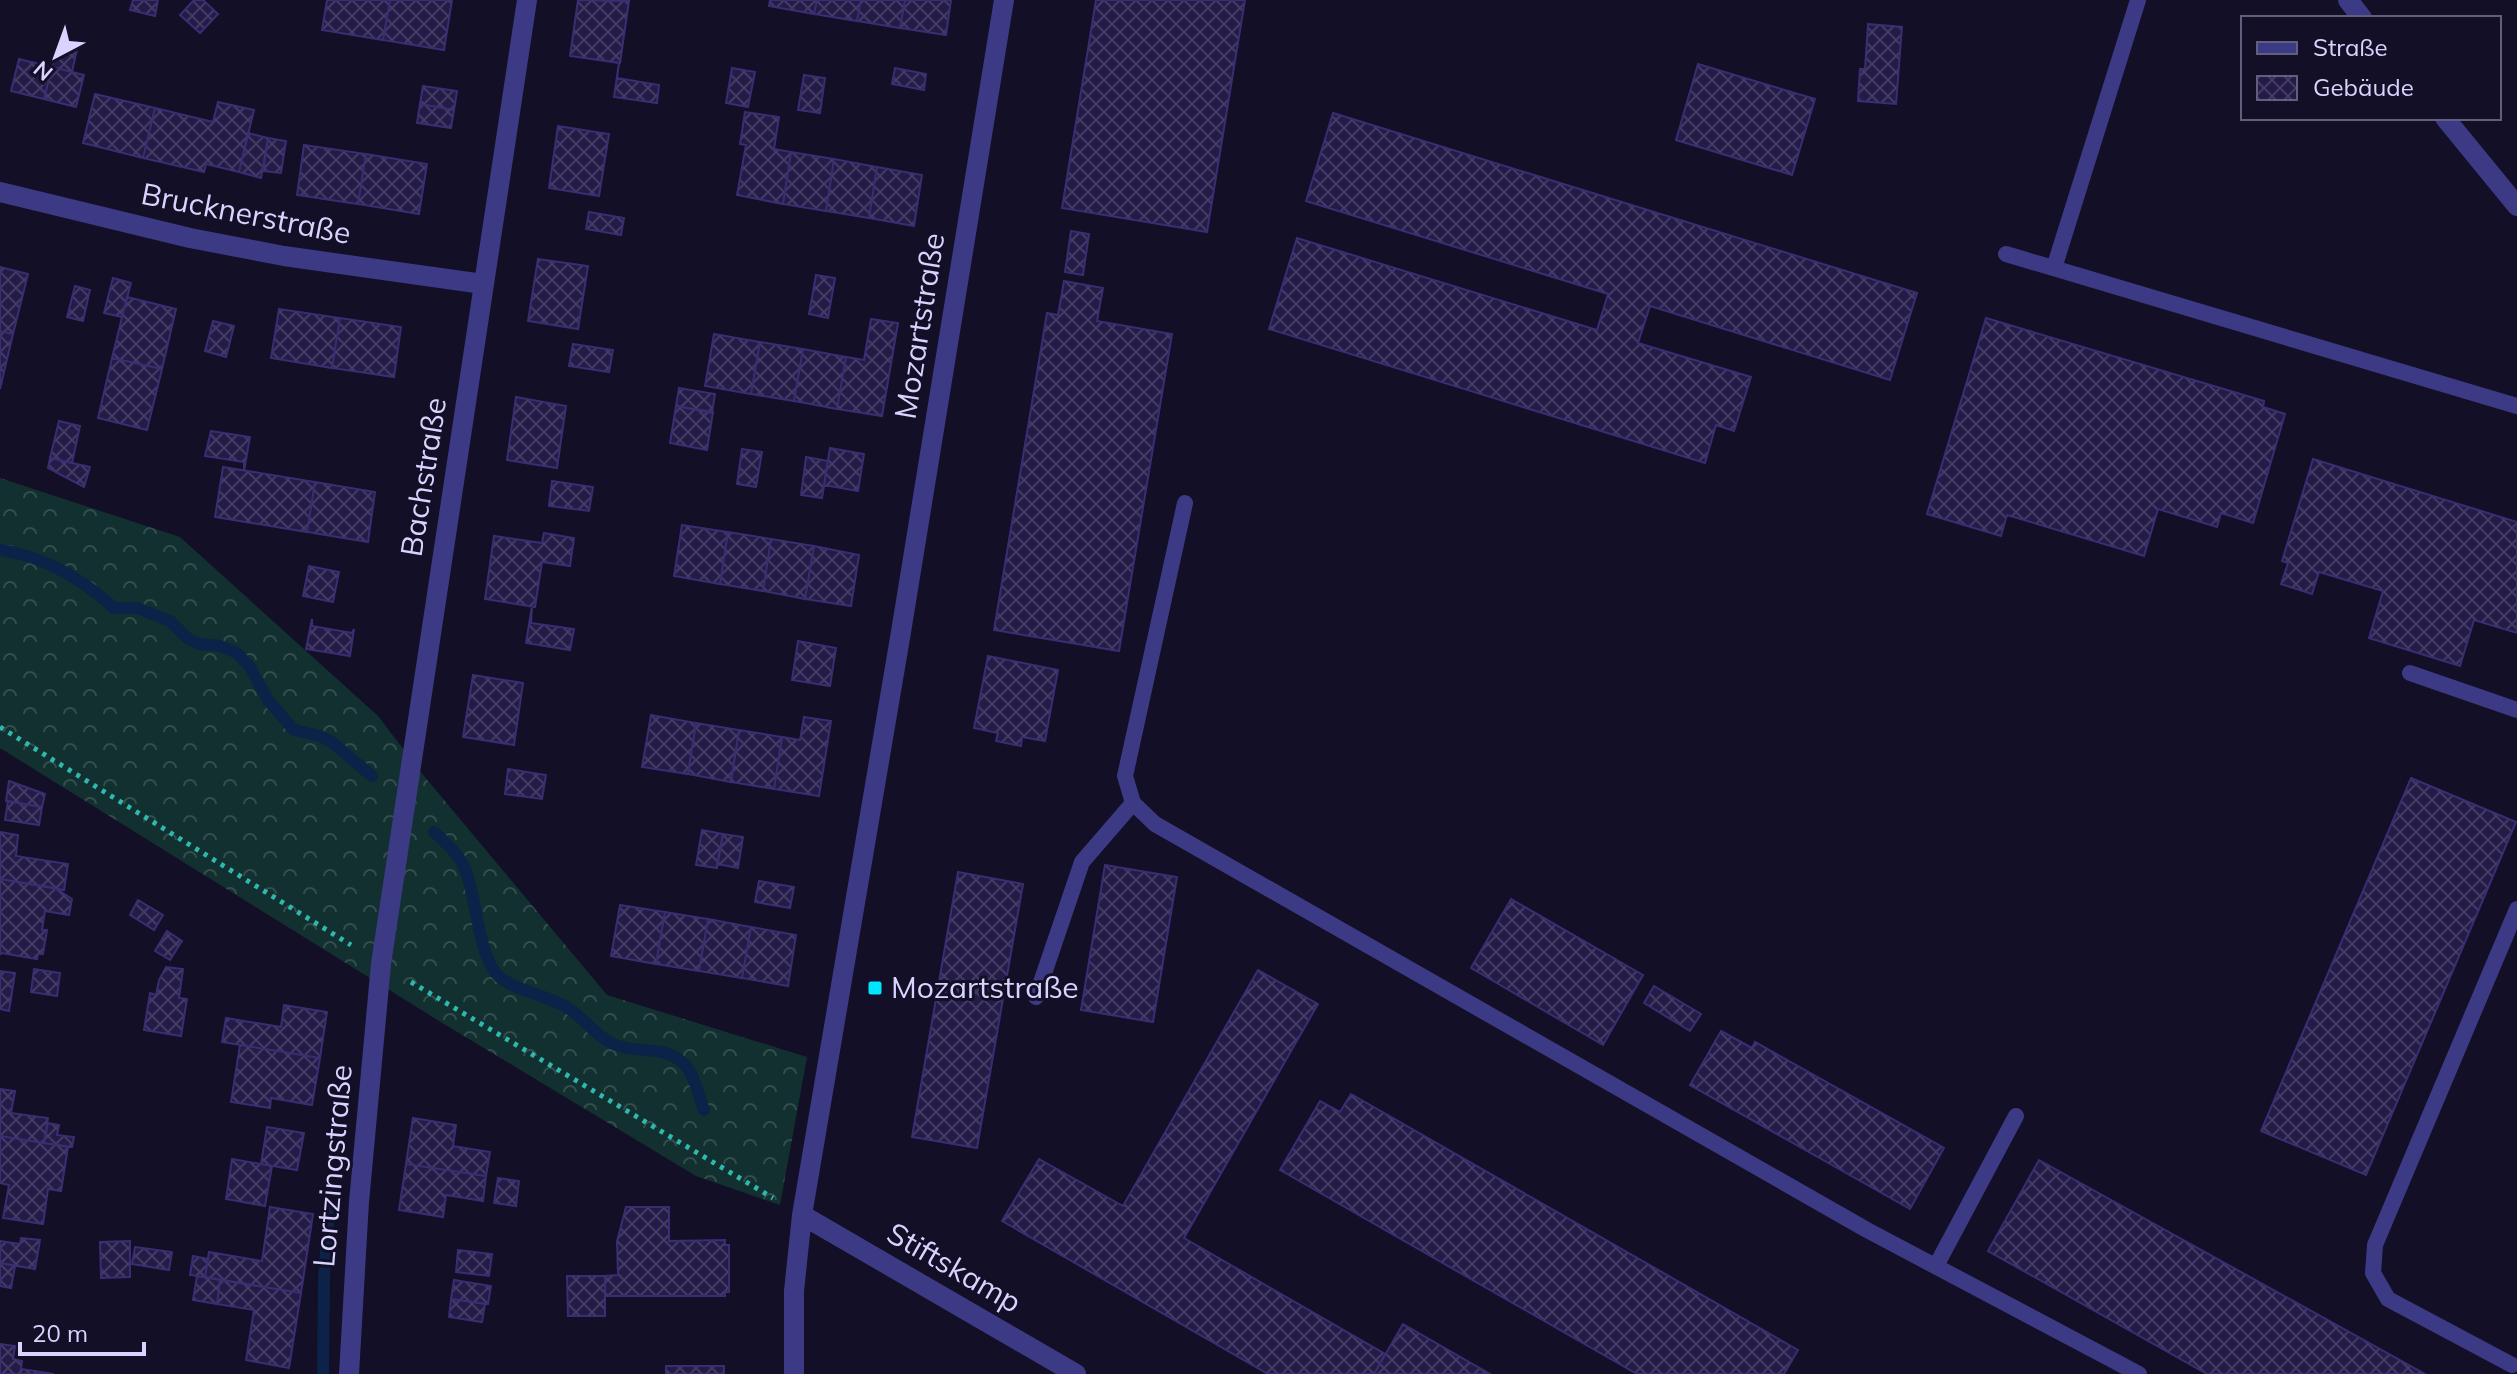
<svg xmlns="http://www.w3.org/2000/svg" width="2517" height="1374" font-family="Mulish,sans-serif">
<style>
.forest{fill:url(#forest-crowns)}
.lines{fill:none;stroke-linecap:round;stroke-linejoin:round}
.stream{stroke:#0c2248;stroke-width:12}
.building{fill:url(#building-cross-hatch);stroke:#3b2d73;stroke-width:2}
.path{stroke:#2fb8b0;stroke-width:5;stroke-dasharray:4 6;stroke-linecap:butt}
.lane{stroke:#3d3a85;stroke-width:16}
.street{stroke:#3d3a85;stroke-width:20}
.poi-dot{fill:#00e5ff;stroke:#130f26;stroke-width:3}
.labels{text-anchor:middle;stroke-width:6;stroke-linejoin:round;paint-order:stroke}
.street-label{font-size:30px;fill:#d9d4ff;stroke:#130f26}
.poi-label{font-size:30px;fill:#d9d4ff;stroke:#130f26;text-anchor:start}
</style>
<defs>
<pattern id="forest-crowns" width="20" height="18" patternUnits="userSpaceOnUse" patternTransform="scale(2)"><rect width="20" height="18" fill="#12302f"/><path d="M2 6a3 3 0 1 1 6 0M12 15a3 3 0 1 1 6 0" fill="none" stroke="#344d4e"/></pattern>
<pattern id="building-cross-hatch" width="8" height="8" patternUnits="userSpaceOnUse" patternTransform="scale(2)"><rect width="8" height="8" fill="#241b47"/><path d="M0 0l8 8M0 8l8-8" fill="none" stroke="#433b63"/></pattern>
</defs>
<rect width="100%" height="100%" fill="#130f26"/>
<path class="forest" d="M0,478L180,537L378,716L424,776L607,995L807,1057L780,1205L696,1176L444,1024L0,748Z"/>
<g class="lines">
<path class="stream" d="M0,550C43,556 82,579 114,608H137L170,621L187,638L199,644L220,646L237,653L250,667L268,700L294,730L320,736L333,743L372,776
M434,832C446,843 459,854 465,869C477,896 478,962 501,978C521,993 547,995 568,1008C587,1020 598,1041 622,1047C644,1053 668,1046 685,1065C695,1076 699,1097 704,1110
M323,1374L324,1278L329,1208"/>
</g>
<path class="building" d="M133,0H158L155,16L130,10Z
M194,0H203L218,14L200,33L180,15Z
M327,0H390L383,40L322,30Z
M390,0H452L444,50L383,40Z
M578,0L629,1L620,63L570,56Z
M770,0H817L814,14L769,6Z
M817,0H861L857,21L814,14Z
M861,0H905L900,28L857,21Z
M905,0H951L946,35L900,28Z
M1096,0H1245L1207,232L1062,208Z
M1868,24L1902,27L1896,104L1858,101L1860,69H1865Z
M59,39L78,45L72,72L52,67Z
M19,59L52,67L44,99L11,91Z
M619,63L617,78L659,85L657,103L614,97Z
M1698,64L1815,99L1792,175L1676,140Z
M52,67L84,75L76,107L44,99Z
M732,68L755,72L748,107L726,103Z
M895,68L926,74L924,90L892,84Z
M804,75L825,78L820,113L798,110Z
M423,86L457,91L454,110L420,104Z
M95,94L155,108L143,158L83,143Z
M218,102L254,110L239,172L206,164L204,172L143,158L155,108L213,122Z
M420,104L454,110L451,128L417,123Z
M745,112L779,117L774,149L791,152L783,204L737,195L746,145L740,144Z
M1333,113L1917,293L1890,380L1650,306L1638,343L1751,377L1734,431L1716,425L1705,463L1269,329L1297,238L1597,330L1608,294L1306,201Z
M558,126L609,134L599,196L549,188Z
M248,133L268,138L261,178L239,172Z
M268,138L286,141L281,173L263,171Z
M304,145L366,154L358,204L297,195Z
M791,152L834,159L826,211L783,204Z
M366,154L427,164L419,214L358,204Z
M834,159L877,167L869,218L826,211Z
M877,167L922,175L914,226L869,218Z
M589,212L624,218L621,235L586,229Z
M1071,231L1089,234L1083,275L1065,272Z
M538,259L588,266L578,329L528,321Z
M0,267L28,274L13,334L0,331Z
M816,275L835,278L828,318L809,314Z
M113,278L131,283L122,317L104,313Z
M1064,281L1103,288L1097,321L1172,334L1119,651L994,630L1047,313L1058,315Z
M75,286L90,290L83,321L67,317Z
M127,297L176,309L162,369L112,358Z
M279,309L340,318L332,368L271,358Z
M340,318L401,327L394,377L332,368Z
M1986,318L2264,401L2263,407L2285,414L2253,523L2221,513L2217,527L2158,509L2144,556L2007,515L2001,536L1927,514Z
M871,319L898,323L882,416L837,409L846,357L864,360Z
M213,321L234,326L226,357L205,351Z
M0,331L13,334L0,389Z
M714,334L760,342L751,394L705,386Z
M760,342L803,349L794,401L751,394Z
M573,344L613,350L609,372L569,366Z
M803,349L846,357L837,409L794,401Z
M112,358L162,369L147,430L98,418Z
M679,388L715,394L712,413L676,406Z
M516,397L566,406L557,468L507,460Z
M676,406L713,412L707,450L670,443Z
M59,421L80,426L72,463L50,458Z
M211,431L250,437L244,471V462L205,456Z
M830,448L864,454L858,491L824,485Z
M742,449L762,452L756,487L737,484Z
M806,457L828,461L822,498L801,495Z
M50,458L90,467L84,487L48,468Z
M2313,459L2517,522V633L2474,620L2460,666L2369,638L2383,591L2319,572L2312,594L2281,584L2288,563L2282,561Z
M223,467L315,482L307,532L215,517Z
M552,481L593,487L589,511L549,506Z
M315,482L375,492L368,542L307,532Z
M682,525L728,532L720,584L674,576Z
M728,532L771,539L763,591L720,584Z
M544,533L574,538L570,566L542,562L535,607L485,599L494,536L542,543Z
M771,539L814,546L805,599L763,591Z
M814,546L859,555L851,606L805,599Z
M309,566L339,572L333,602L303,596Z
M532,606L531,623L574,629L570,650L526,643Z
M312,619V626L352,633L354,629L350,656L306,649Z
M798,641L836,648L830,686L792,680Z
M988,656L1058,670L1045,741L1022,737L1021,746L996,741L998,733L974,728Z
M473,675L523,683L514,745L463,737Z
M651,715L696,723L688,774L642,767Z
M804,717L831,721L819,796L774,789L782,737L800,740Z
M696,723L739,730L731,782L688,774Z
M739,730L782,737L774,789L731,782Z
M508,769L546,775L542,799L505,794Z
M2411,778L2516,822L2366,1175L2261,1131Z
M9,781L45,794L42,807L6,801Z
M8,801L42,807L39,825L5,820Z
M702,830L723,834L717,868L696,865Z
M0,832L18,835L16,856L68,864L64,890L0,879Z
M723,834L743,837L738,868L717,864Z
M1105,865L1177,877L1153,1022L1081,1010Z
M958,872L1023,884L977,1148L912,1137Z
M0,879L55,888L72,899L69,915L45,911L42,930H47L43,954H38L37,959L1,953L0,955Z
M759,881L794,887L790,908L755,902Z
M1511,899L1643,975L1603,1045L1471,968Z
M138,900L163,915L154,930L130,915Z
M620,905L665,912L656,964L611,956Z
M665,912L708,919L699,971L656,964Z
M708,919L751,927L742,978L699,971Z
M751,927L796,935L788,986L742,978Z
M167,931L182,941L170,960L155,951Z
M166,967L183,969L179,998L187,999L181,1036L144,1030L150,993L156,995L159,980Z
M34,969L60,973L57,996L31,992Z
M1258,970L1318,1004L1184,1238L1385,1354L1374,1374H1268L1002,1221L1039,1159L1123,1206Z
M0,971L15,973L9,1011L0,1009Z
M1654,986L1701,1014L1690,1031L1644,1003Z
M284,1005L327,1012L320,1058L222,1042L226,1018L281,1027Z
M1721,1031L1752,1048L1755,1042L1944,1148L1910,1209L1690,1085Z
M240,1045L320,1058L312,1105L271,1098L270,1108L231,1102Z
M0,1089L15,1091L11,1113L48,1118L44,1143L0,1136Z
M1351,1094L1798,1350L1784,1374H1637L1280,1170L1320,1101L1340,1112Z
M413,1118L456,1125L453,1146L490,1152L486,1176L406,1164Z
M48,1123L59,1125L57,1135L74,1137L72,1147L44,1143Z
M267,1127L304,1133L297,1170L261,1164Z
M0,1136L68,1147L61,1191L48,1189L43,1224L3,1218L9,1185L0,1183Z
M232,1159L272,1166L265,1206L226,1199Z
M2039,1160L2425,1374H2207L1988,1251Z
M406,1164L486,1176L483,1201L446,1195L443,1217L399,1210Z
M498,1178L519,1181L516,1206L494,1203Z
M270,1207L313,1214L301,1293L205,1277L209,1252L262,1261Z
M626,1207H669V1241L725,1240V1245H729V1292H725V1296H605V1276L618,1275L617,1241Z
M21,1238L40,1240L35,1269L0,1263V1241L20,1244Z
M130,1241V1277L101,1278L100,1242Z
M135,1247L172,1252L169,1270L132,1264Z
M458,1250L492,1254L489,1276L456,1272Z
M193,1256L208,1259L205,1277L190,1275Z
M0,1263L15,1266L11,1288L0,1286Z
M197,1276L220,1280L217,1304L193,1300Z
M567,1276H605V1316H568Z
M220,1280L301,1293L289,1368L246,1360L254,1310L217,1304Z
M454,1280L491,1286L488,1304L451,1299Z
M451,1299L485,1304L482,1322L449,1317Z
M1403,1324L1490,1374H1374Z
M0,1344L15,1346L13,1359L22,1361L21,1369L54,1374H0Z
M666,1366H724V1374H666Z"/>
<g class="lines">
<path class="path" d="M0,727L351,945
M411,982L773,1198"/>
<path class="lane" d="M2006,254L2517,406
M2054,268L2138,0
M1185,503L1125,776L1133,803L1155,824L1867,1230L2139,1374
M2410,673L2517,710
M1036,997L1082,862L1133,803
M1936,1266L2016,1116
M2512,1365L2388,1299L2373,1273L2375,1245L2517,909"/>
<path class="street" d="M2348,0L2362,18
M2445,118L2517,206
M0,192L190,238L284,256L483,284
M802,1215L1076,1374
M349,1374L359,1202L381,964L527,0
M794,1374V1291L802,1215L900,638L1004,0"/>
</g>
<rect class="poi-dot" x="867" y="980" width="16" height="16" rx="4"/>
<g class="labels">
<g class="street-label">
<text transform="translate(246 214) rotate(11)" y="10">Brucknerstraße</text>
<text transform="translate(920 326) rotate(-81)" y="10">Mozartstraße</text>
<text transform="translate(424 477) rotate(-81)" y="10">Bachstraße</text>
<text transform="translate(333 1166) rotate(-85)" y="10">Lortzingstraße</text>
<text transform="translate(954 1268) rotate(30)" y="10">Stiftskamp</text>
</g>
<g class="poi-label">
<text x="891" y="998">Mozartstraße</text>
</g>
</g>
<rect x="2241" y="16" width="260" height="104" fill="#130f26" stroke="#625e7d" stroke-width="2"/>
<rect x="2257" y="42" width="40" height="12" fill="#3d3a85" stroke="#625e7d" stroke-width="2"/>
<text x="2313" y="56" font-size="24" fill="#d9d4ff">Straße</text>
<rect x="2257" y="76" width="40" height="24" fill="url(#building-cross-hatch)" stroke="#625e7d" stroke-width="2"/>
<text x="2313" y="96" font-size="24" fill="#d9d4ff">Gebäude</text>
<g transform="translate(56 56) rotate(221)" stroke="#130f26" stroke-width="6" paint-order="stroke">
<path d="M0-6L14 30L0 20L-14 30Z" fill="#d9d4ff"/>
<text y="-12" font-size="22" font-weight="bold" text-anchor="middle" fill="#d9d4ff">N</text>
</g>
<path d="M20 1342v12h124v-12" fill="none" stroke="#d9d4ff" stroke-width="4"/>
<text x="32" y="1342" font-size="24" fill="#d9d4ff" stroke="#130f26" stroke-width="6" paint-order="stroke">20 m</text>
</svg>
